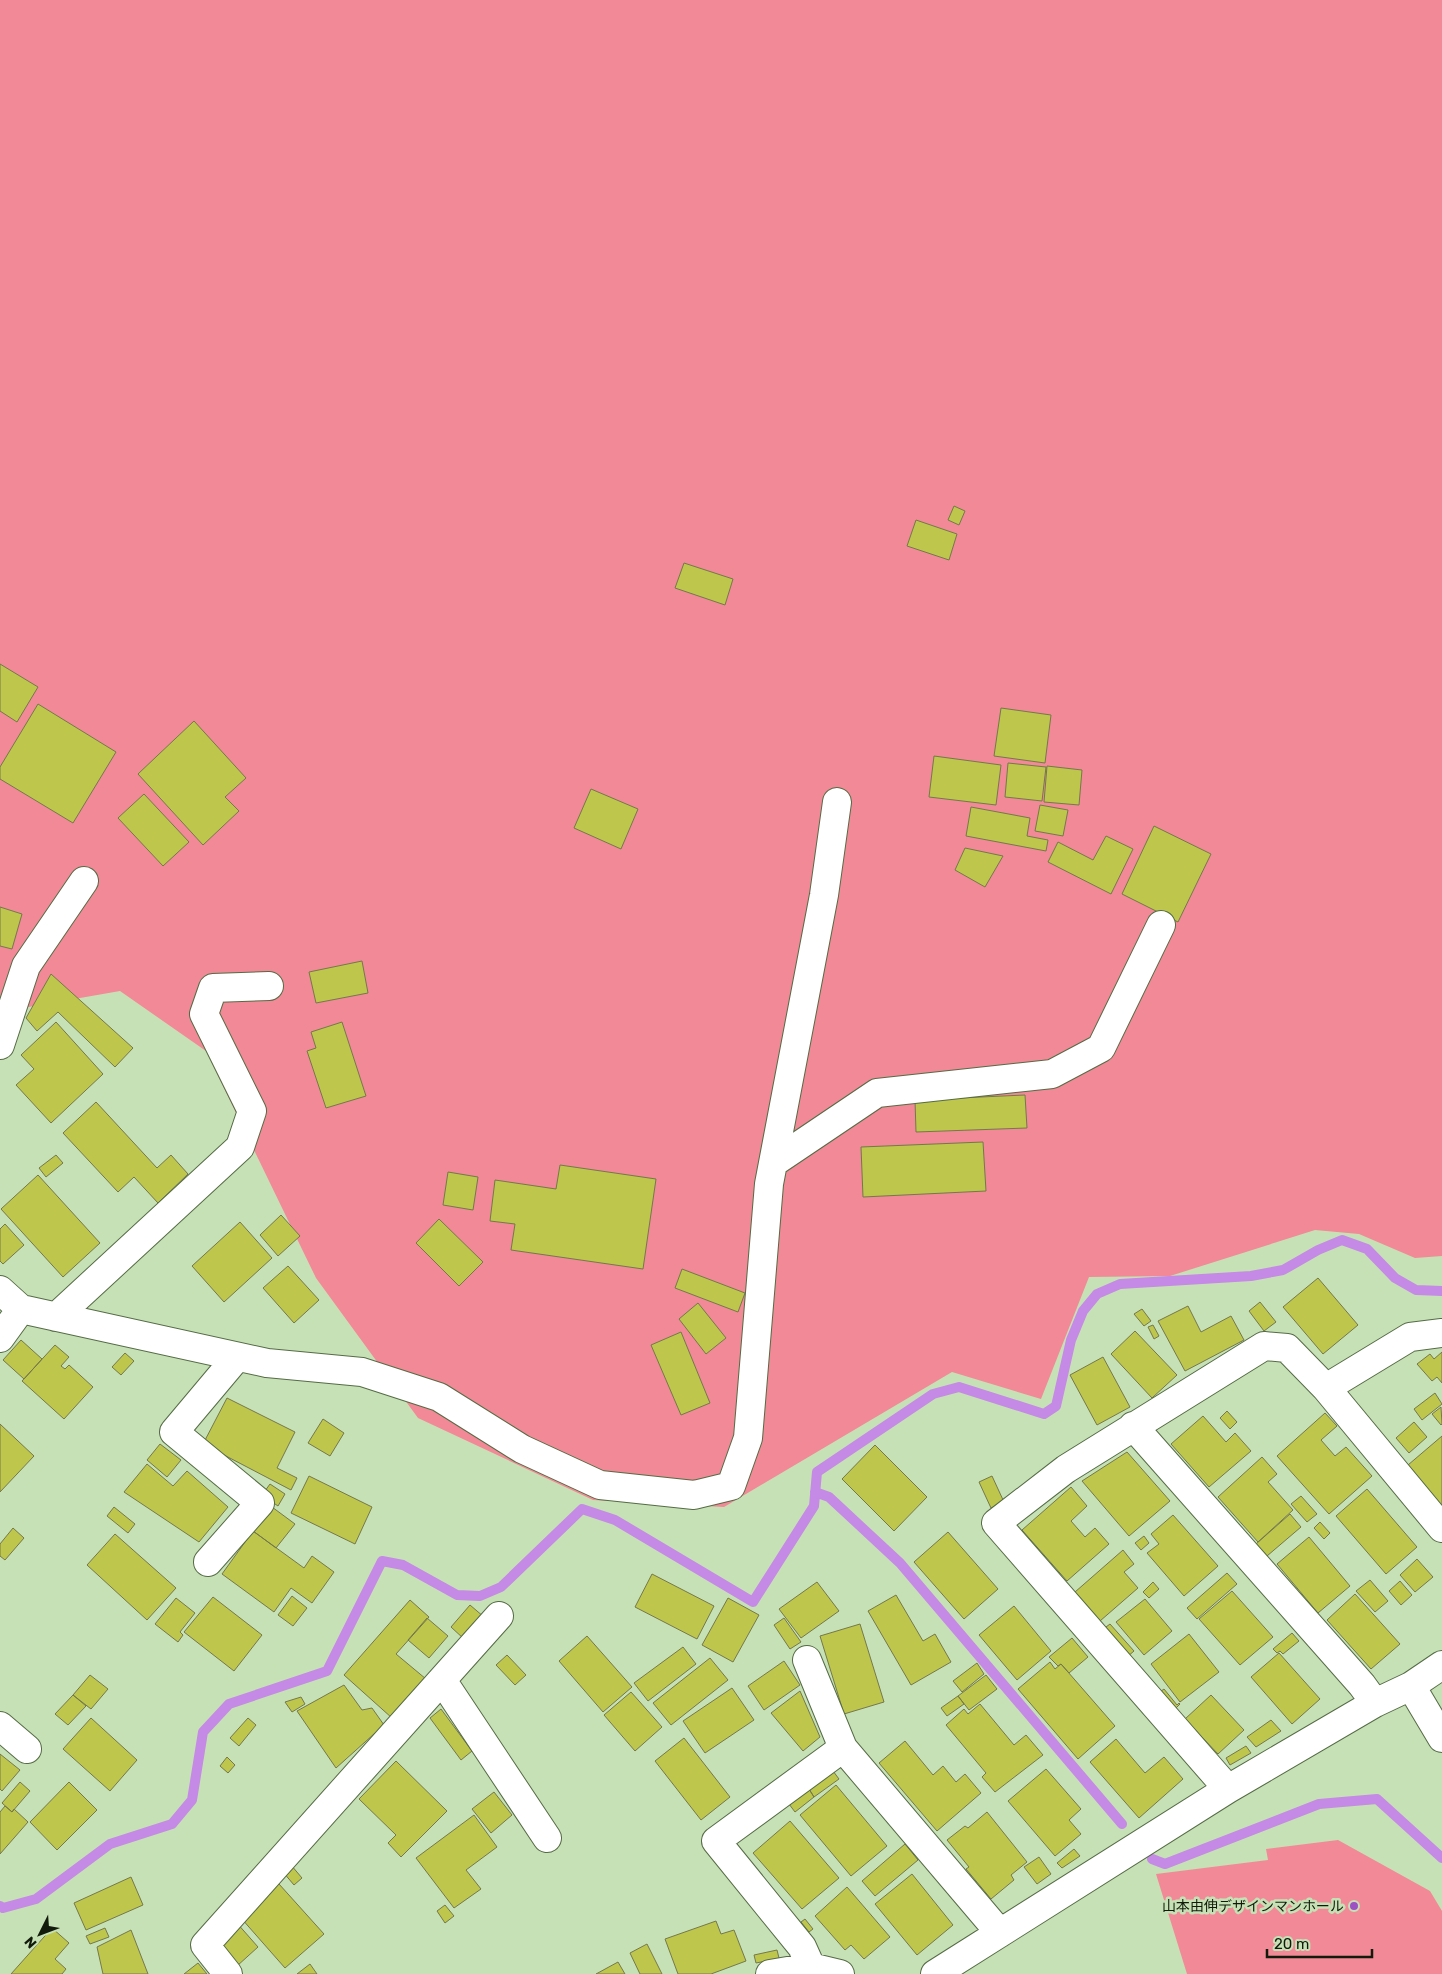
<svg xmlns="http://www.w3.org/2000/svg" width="1442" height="1974" font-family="Rubik,'Noto Sans JP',sans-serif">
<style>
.green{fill:#f28996}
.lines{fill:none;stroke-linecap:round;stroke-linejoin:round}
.stream{stroke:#c589e6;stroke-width:10}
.building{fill:#bec64b;stroke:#74784c}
.minor-casing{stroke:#556b45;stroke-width:30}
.minor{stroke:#fff;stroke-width:28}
.poi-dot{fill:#9d51c3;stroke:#c7e1b6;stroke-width:2}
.labels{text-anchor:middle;stroke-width:5;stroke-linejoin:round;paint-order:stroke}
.poi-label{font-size:14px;fill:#121b0b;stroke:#c7e1b6;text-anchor:end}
</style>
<rect width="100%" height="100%" fill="#c7e1b6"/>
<path class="green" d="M0,0H1442V1256L1415,1258L1359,1234L1315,1230L1170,1276L1089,1277L1041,1399L952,1372L724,1507L593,1500L418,1418L316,1278L206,1051L120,991L0,1012Z
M1338,1840L1430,1891L1442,1911V1974H1187L1156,1874L1268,1860L1266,1849Z"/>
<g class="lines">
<path class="stream" d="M815,1492L829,1497L900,1563L1122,1824
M1152,1859L1165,1864L1319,1804L1377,1799L1442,1858
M0,1906L3,1908L36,1899L110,1844L172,1824L192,1800L203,1732L229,1704L327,1671L382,1561L403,1565L457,1595L480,1596L501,1587L582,1509L615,1520L753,1602L814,1506L817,1472L933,1394L959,1387L1044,1414L1056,1406L1071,1340L1083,1311L1097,1294L1120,1284L1251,1276L1283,1270L1318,1250L1342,1240L1367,1249L1395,1278L1416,1290L1442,1291"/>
</g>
<path class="building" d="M954,506L965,511L959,525L948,520Z
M916,520L957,534L949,560L907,546Z
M684,563L733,579L725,605L675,588Z
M0,664L38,687L17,722L0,711Z
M38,704L116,752L73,823L0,779V767Z
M1001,708L1051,715L1045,763L994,756Z
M194,721L246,778L225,797L239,811L203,845L138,774Z
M934,756L1001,765L996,805L929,797Z
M1008,763L1046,767L1042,801L1005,797Z
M1047,766L1082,770L1079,805L1044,802Z
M591,789L638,809L621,849L574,828Z
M144,794L189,842L163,866L118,818Z
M1040,805L1068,810L1063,836L1035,831Z
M971,807L1030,818L1027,836L1048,840L1046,851L966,836Z
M1154,826L1211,854L1178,922L1122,894Z
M1106,836L1133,849L1111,894L1048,862L1058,842L1093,860Z
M965,848L1003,856L985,887L955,870Z
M0,907L22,914L12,949L0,946Z
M362,961L368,993L316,1003L309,972Z
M51,974L133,1048L115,1067L58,1012L37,1031L26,1018Z
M56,1022L103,1074L51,1123L16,1085L34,1069L21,1055Z
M342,1022L366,1096L326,1108L307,1051L316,1048L311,1032Z
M1025,1095L1027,1128L916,1132L915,1100Z
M96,1102L157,1168L171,1155L188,1174L158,1203L134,1177L118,1192L63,1133Z
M983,1142L986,1191L863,1197L861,1147Z
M56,1155L63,1163L46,1177L39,1168Z
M560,1165L656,1179L643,1269L511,1250L515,1224L490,1221L495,1180L556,1189Z
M448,1172L478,1177L473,1210L443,1205Z
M38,1175L100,1243L63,1277L1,1209Z
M281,1215L300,1236L278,1256L260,1235Z
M439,1219L483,1262L459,1286L416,1243Z
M240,1222L272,1258L224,1302L192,1266Z
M5,1224L24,1245L3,1264L0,1261V1229Z
M288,1266L319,1300L294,1323L263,1288Z
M682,1269L745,1293L738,1312L675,1288Z
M1318,1278L1358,1325L1323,1354L1283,1307Z
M1260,1302L1276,1322L1264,1331L1249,1311Z
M698,1303L726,1338L706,1354L679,1319Z
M1188,1306L1201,1332L1231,1316L1244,1340L1185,1371L1158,1321Z
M1142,1309L1151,1321L1144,1326L1134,1314Z
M1153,1325L1159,1336L1154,1339L1148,1327Z
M1135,1331L1177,1375L1152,1398L1111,1354Z
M681,1332L710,1403L681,1415L651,1345Z
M21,1340L42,1359L24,1379L3,1360Z
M55,1345L69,1357L61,1366L65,1369L69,1365L93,1387L64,1419L22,1381Z
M1442,1352V1383L1437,1377L1432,1381L1417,1364L1430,1354L1434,1359Z
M125,1353L134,1361L121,1375L112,1367Z
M1103,1357L1130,1407L1097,1425L1070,1375Z
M1435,1393L1442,1404L1422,1420L1414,1409Z
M227,1398L295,1432L277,1468L297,1478L291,1490L203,1444Z
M1441,1407L1442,1424L1441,1425L1432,1414Z
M1227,1411L1237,1422L1230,1429L1220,1418Z
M1325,1413L1337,1426L1321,1440L1335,1456L1346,1447L1372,1476L1329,1514L1277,1456Z
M1203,1416L1226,1442L1235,1433L1251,1451L1209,1487L1171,1444Z
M323,1419L344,1433L330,1456L308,1443Z
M1414,1422L1427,1437L1409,1453L1396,1438Z
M0,1424L34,1456L0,1492Z
M1442,1436V1506L1408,1465Z
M160,1444L181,1460L167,1477L147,1460Z
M875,1445L927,1497L894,1531L842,1479Z
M1127,1452L1170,1501L1129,1536L1082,1481Z
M1262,1457L1277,1474L1268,1482L1293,1510L1258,1542L1218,1497Z
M147,1464L173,1486L187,1471L228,1507L199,1542L124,1492Z
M309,1476L372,1507L355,1544L291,1513Z
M992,1476L1004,1502L991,1508L979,1482Z
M270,1484L285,1494L278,1506L262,1495Z
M1071,1487L1087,1506L1071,1521L1085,1537L1095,1528L1109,1544L1067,1581L1022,1530Z
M1367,1489L1417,1547L1386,1574L1336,1516Z
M1301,1496L1317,1514L1307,1522L1291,1504Z
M114,1507L135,1524L128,1533L107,1516Z
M272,1507L295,1524L276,1548L253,1531Z
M1290,1514L1301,1527L1267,1556L1256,1544Z
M1173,1515L1218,1566L1184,1596L1147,1553L1159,1544L1151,1534Z
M1320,1522L1330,1533L1324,1539L1314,1528Z
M13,1528L24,1538L5,1560L0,1556V1544Z
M253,1531L304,1568L312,1556L334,1572L312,1603L291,1588L274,1612L222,1574Z
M948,1532L998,1589L964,1619L914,1562Z
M115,1534L176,1588L147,1620L87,1565Z
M1144,1536L1149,1543L1141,1550L1135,1543Z
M1309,1537L1350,1586L1318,1613L1277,1564Z
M1123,1550L1134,1564L1124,1572L1138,1588L1100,1621L1075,1592Z
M1417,1559L1433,1577L1415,1592L1400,1575Z
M1227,1573L1237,1584L1197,1619L1187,1608Z
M652,1574L714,1606L697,1639L635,1607Z
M1370,1580L1388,1601L1375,1612L1356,1591Z
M1400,1581L1412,1595L1401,1605L1389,1591Z
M817,1582L839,1611L801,1638L779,1609Z
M1153,1582L1159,1589L1149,1598L1143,1592Z
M1232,1591L1273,1637L1240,1665L1199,1619Z
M1355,1594L1400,1644L1371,1669L1327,1620Z
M896,1595L923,1641L935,1634L951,1662L911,1685L868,1611Z
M292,1596L307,1608L293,1626L278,1615Z
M213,1597L262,1635L234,1671L184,1632Z
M176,1598L195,1613L180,1632L183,1635L178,1642L155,1624Z
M728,1598L759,1615L733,1662L702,1645Z
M1145,1599L1172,1631L1144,1655L1116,1622Z
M410,1600L429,1617L396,1654L426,1679L392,1718L344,1675Z
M470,1605L484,1617L464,1639L451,1627Z
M1014,1606L1051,1651L1017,1680L979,1635Z
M427,1618L448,1636L429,1658L408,1640Z
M784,1618L801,1642L790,1649L774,1625Z
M860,1624L884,1702L844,1714L820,1636Z
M1110,1624L1134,1651L1127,1657L1102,1630Z
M1292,1633L1299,1641L1283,1654L1280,1651L1277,1653L1273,1649Z
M1189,1634L1219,1672L1180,1702L1151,1664Z
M587,1636L632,1687L603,1712L559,1661Z
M1072,1638L1088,1657L1069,1673L1061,1664L1058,1666L1049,1657Z
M683,1647L696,1664L648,1701L634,1683Z
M1279,1653L1320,1699L1292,1724L1251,1677Z
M507,1655L526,1675L515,1685L496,1665Z
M710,1658L728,1680L671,1725L653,1703Z
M784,1661L800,1685L764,1710L748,1686Z
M1050,1662L1055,1669L1061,1664L1115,1726L1078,1759L1018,1689Z
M977,1663L984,1674L962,1692L953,1681Z
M90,1675L108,1689L91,1709L73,1695Z
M986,1675L997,1689L969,1710L958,1696Z
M344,1685L362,1710L372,1708L384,1725L336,1768L297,1711Z
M732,1688L754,1720L705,1753L683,1721Z
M1164,1689L1177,1705L1179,1703L1180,1704L1172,1712L1157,1694Z
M800,1691L820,1737L803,1751L771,1713Z
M631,1692L662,1727L635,1751L604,1715Z
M73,1695L86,1706L68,1725L55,1714Z
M1211,1695L1244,1730L1218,1754L1185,1719Z
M958,1696L964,1704L947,1716L941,1708Z
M301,1697L305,1704L292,1712L285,1702Z
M980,1704L1014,1745L1026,1735L1043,1755L995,1792L982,1777L986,1773L946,1725L964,1709L968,1714Z
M441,1709L472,1751L461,1760L430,1718Z
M91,1718L137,1760L110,1791L63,1749Z
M248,1718L256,1725L239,1746L230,1738Z
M1271,1720L1281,1731L1256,1747L1247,1737Z
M684,1738L730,1797L701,1820L655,1761Z
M1116,1739L1145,1773L1164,1757L1183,1779L1139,1818L1090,1762Z
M905,1741L933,1775L943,1766L956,1782L965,1774L981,1793L937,1831L879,1763Z
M1246,1746L1251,1753L1230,1765L1226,1758Z
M0,1754L20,1770L2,1791L0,1789Z
M227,1757L235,1765L228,1773L220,1766Z
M396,1761L447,1811L401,1857L388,1843L396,1835L359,1799Z
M1046,1769L1081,1809L1069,1820L1081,1834L1055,1856L1008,1801Z
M833,1771L839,1779L814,1797L809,1789Z
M20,1782L30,1791L12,1812L2,1803Z
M69,1782L97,1810L57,1850L30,1822Z
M836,1785L887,1846L851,1876L800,1815Z
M809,1789L814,1797L795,1812L789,1804Z
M494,1792L512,1815L491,1833L472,1809Z
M5,1806L12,1812L14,1809L28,1822L0,1854V1812Z
M987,1812L1027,1862L1011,1875L1014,1880L991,1899L966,1869L969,1867L947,1840L965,1826L968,1828Z
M474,1815L497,1847L466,1870L481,1889L454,1908L416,1858Z
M790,1821L839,1878L802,1909L753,1853Z
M905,1844L918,1860L875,1896L862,1881Z
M1074,1849L1080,1856L1062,1868L1057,1863Z
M1039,1857L1051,1874L1037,1884L1024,1867Z
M291,1865L302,1878L294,1885L283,1872Z
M912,1874L953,1925L917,1955L875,1904Z
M131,1877L143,1905L86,1930L74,1903Z
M279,1884L324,1934L285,1968L241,1918Z
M847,1887L890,1937L864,1959L851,1945L845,1950L815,1916Z
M445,1905L454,1916L445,1923L437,1911Z
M805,1919L813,1929L809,1932L801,1922Z
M716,1921L721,1934L734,1930L746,1961L711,1974H678L665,1939Z
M236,1922L258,1947L237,1966L222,1950L224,1933Z
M52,1928L69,1943L55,1959L66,1969L62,1974H11Z
M105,1928L109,1937L90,1944L86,1936Z
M131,1930L148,1974H103L97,1947Z
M647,1944L662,1974H640L630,1953Z
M777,1950L780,1962L767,1966L766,1961L756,1963L754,1955Z
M618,1962L625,1974H596Z
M198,1963L207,1974H184Z
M310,1964L317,1974H297Z"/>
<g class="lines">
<g class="minor-casing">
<path id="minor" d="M0,1045L26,966L84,881
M773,1163L877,1093L1052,1074L1101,1048L1161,925
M0,1290L21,1309
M56,1317L240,1147L252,1111L204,1014L213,988L269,986
M0,1338L21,1309L267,1363L362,1372L439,1397L522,1449L600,1485L694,1495L731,1486L748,1438L769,1184L824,895L837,802
M1326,1388L1410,1337L1442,1333
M1133,1426L1362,1685L1375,1703
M208,1562L260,1503L174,1432L237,1357
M807,1660L843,1748
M442,1680L547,1838
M1411,1686L1442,1738
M0,1726L27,1749
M1228,1789L996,1523L1066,1469L1264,1346L1287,1348L1326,1388L1442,1528
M811,1967L802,1947L716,1841L843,1748L1000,1933
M228,1974L205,1945L499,1616
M770,1974L811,1967L840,1974
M935,1974L1228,1789L1375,1703L1411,1686L1442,1665"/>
</g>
<use href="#minor" class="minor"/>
</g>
<circle class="poi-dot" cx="1354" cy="1906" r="5"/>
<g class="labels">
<g class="poi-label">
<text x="1344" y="1911">山本由伸デザインマンホール</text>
</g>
</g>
<g transform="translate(40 1934) rotate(228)" stroke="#c7e1b6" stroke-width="4" paint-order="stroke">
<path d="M0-4L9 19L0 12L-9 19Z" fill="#121b0b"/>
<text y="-8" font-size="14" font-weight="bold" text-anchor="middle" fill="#121b0b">N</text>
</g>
<path d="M1267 1949v8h105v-8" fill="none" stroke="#121b0b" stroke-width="2.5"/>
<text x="1274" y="1949" font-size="15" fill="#121b0b" stroke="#c7e1b6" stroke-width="4" paint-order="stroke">20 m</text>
</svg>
